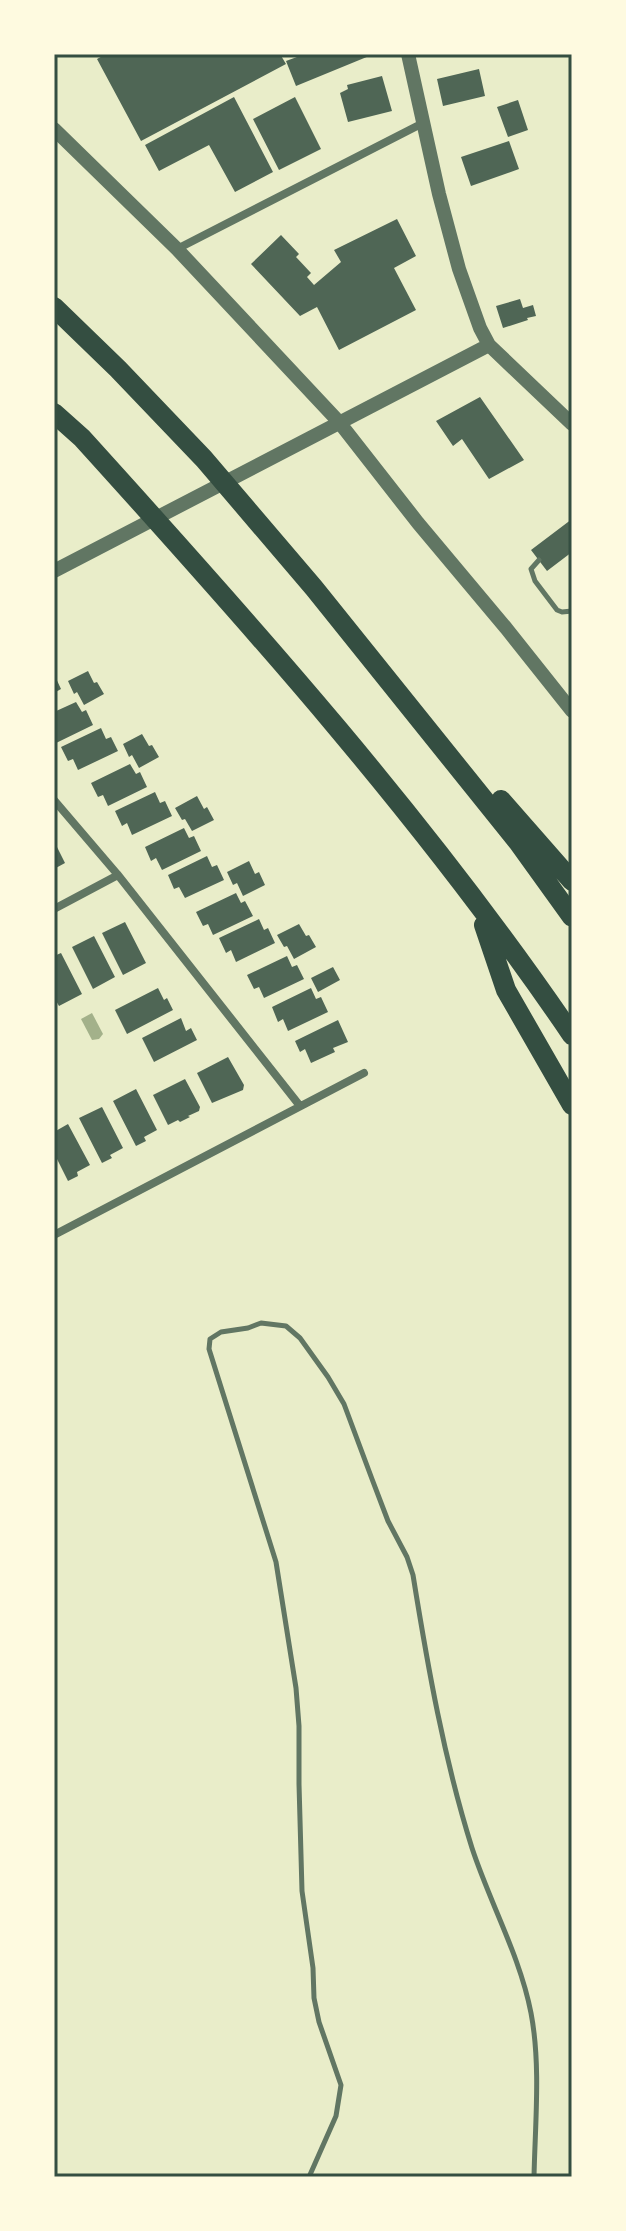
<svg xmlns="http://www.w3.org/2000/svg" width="626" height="2231" font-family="Literata,serif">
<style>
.water{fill:#a3b18a}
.building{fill:#4f6655}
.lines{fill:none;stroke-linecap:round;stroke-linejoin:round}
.service{stroke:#617663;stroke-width:5}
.minor{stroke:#617663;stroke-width:8}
.tertiary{stroke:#617663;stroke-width:14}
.motorway{stroke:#344e41;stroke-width:20}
.neatline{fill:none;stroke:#344e41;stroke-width:3}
</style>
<rect width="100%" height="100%" fill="#e9edc9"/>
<path class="water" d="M92,1013L103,1034L99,1039L92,1040L81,1019Z"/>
<path class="building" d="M106,54H280L286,64L141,141L97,59Z
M305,54H374L296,86L286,61Z
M479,69L485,96L443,106L437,79Z
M382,76L392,111L348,122L340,93L348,89L347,85Z
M234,97L273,172L235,192L209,145L159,171L145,145Z
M295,97L321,149L279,170L253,119Z
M518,100L528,130L508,137L497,107Z
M509,141L519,169L471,186L461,157Z
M397,219L416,256L394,268L416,310L339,350L317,307L300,316L251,264L281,235L299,254L296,257L311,273L307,277L314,285L341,262L334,250Z
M520,299L523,308L533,305L536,316L527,318L528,320L503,328L496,306Z
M480,397L524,460L489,479L462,439L453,446L436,421Z
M572,519V552L547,571L531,550Z
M88,671L94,683L97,682L104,694L84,705L77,692L74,694L68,681Z
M54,674L61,689L54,693Z
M76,702L82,712L86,710L93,725L54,744V712Z
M101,728L106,739L111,737L118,751L78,770L73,759L68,761L61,747Z
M142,734L149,746L152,745L159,757L139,768L132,755L129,757L123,744Z
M130,764L136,774L140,772L147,787L108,806L103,795L98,797L91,783Z
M155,792L160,803L165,801L172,816L132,835L127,823L122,826L115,811Z
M197,796L204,809L207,807L214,820L192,831L185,819L182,820L175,808Z
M184,828L189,838L194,836L201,851L162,870L156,858L151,861L145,847Z
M54,841L65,863L54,869Z
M207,856L212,867L217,865L224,880L185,898L179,887L174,889L168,875Z
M249,861L255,874L259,872L265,885L243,896L237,883L233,885L227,872Z
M236,893L241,903L245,901L253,916L213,935L208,924L203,926L196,912Z
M259,919L264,930L268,928L275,943L236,962L231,950L226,953L219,938Z
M125,922L146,963L123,975L102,933Z
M299,924L306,936L309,935L316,947L294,959L287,946L284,947L277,935Z
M94,936L115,977L93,989L72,947Z
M61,953L82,994L59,1006L54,997V956Z
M287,956L292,967L297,965L304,979L264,998L259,987L254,989L247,975Z
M333,967L340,980L318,992L311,978Z
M158,988L164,1000L167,998L173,1010L127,1034L115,1010Z
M311,988L316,999L321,997L328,1012L288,1031L283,1019L278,1022L272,1007Z
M181,1018L186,1031L191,1028L197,1040L154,1062L142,1038Z
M338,1020L348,1042L333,1048L335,1052L311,1063L305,1049L300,1052L295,1041Z
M228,1057L244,1085L243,1090L212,1103L197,1073Z
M185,1079L200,1107L199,1111L188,1116L190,1117L180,1122L178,1120L168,1125L153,1095Z
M136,1089L157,1130L144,1137L146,1141L136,1146L113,1101Z
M102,1107L123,1148L110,1155L112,1158L102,1163L79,1118Z
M68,1124L90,1165L77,1172L78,1176L68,1181L54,1153V1132Z"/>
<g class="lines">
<path class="service" d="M539,560L531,569L535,581L557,610L562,612L572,611
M309,2177L336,2116L341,2085L319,2022L314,1998L313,1968L302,1891L299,1784V1726L296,1688L276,1562L209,1349L210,1339L221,1332L248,1328L261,1323L286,1326L300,1338L328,1377L344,1404L372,1479L388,1521L407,1557L413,1575C428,1668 444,1759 472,1848C490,1903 520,1956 531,2013C541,2065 535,2125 534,2177"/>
<path class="minor" d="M177,249L423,123
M54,800L118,875L300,1106
M54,909L118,875
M54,1235L364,1073"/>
<path class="tertiary" d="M408,54L439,194L459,269L480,328L489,345L572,424
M54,129L177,249L339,422L418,523L506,628L572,711
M54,571L489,345"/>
<path class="motorway" d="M54,307L118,369L204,459L314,588L518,842L572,917
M54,413L82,438C255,629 427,822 572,1035
M501,800L572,881
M484,925L506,990L572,1105"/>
</g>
<rect width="626" height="2231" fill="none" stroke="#fefae0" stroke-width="112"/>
<rect x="56" y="56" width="514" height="2119" class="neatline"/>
</svg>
